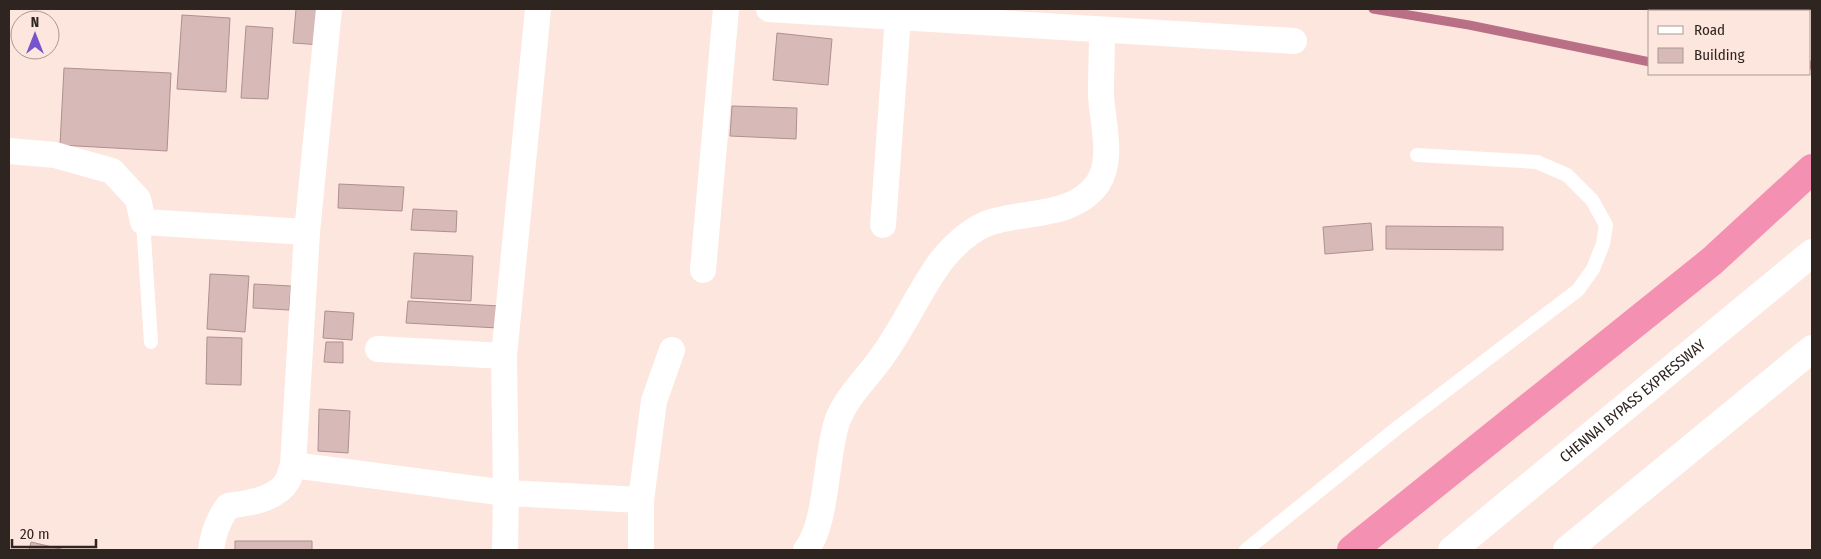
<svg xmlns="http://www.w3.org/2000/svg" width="1821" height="559" font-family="'Fira Sans Condensed',sans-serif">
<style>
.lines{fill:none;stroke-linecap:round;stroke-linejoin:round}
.stream{stroke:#b97086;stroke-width:9}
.canal{stroke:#f490b2;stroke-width:30}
.building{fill:#d7b9b8;stroke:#ad908f}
.lane{stroke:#fff;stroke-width:14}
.street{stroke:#fff;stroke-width:26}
.highway{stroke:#fff;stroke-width:28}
.labels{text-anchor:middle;stroke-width:4;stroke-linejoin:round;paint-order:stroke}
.street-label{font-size:15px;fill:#2f2520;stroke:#fde6dd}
</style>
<rect width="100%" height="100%" fill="#fde6dd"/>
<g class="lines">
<path class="stream" d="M1373,9L1469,25L1650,62
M1810,65H1812"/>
<path class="canal" d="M1352,550L1712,261L1812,169"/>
</g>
<path class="building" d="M296,9H325L322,45L293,43Z
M182,15L230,18L226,92L177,89Z
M246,26L273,28L268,99L241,98Z
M777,33L832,39L828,85L773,80Z
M64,68L171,73L167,151L60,145Z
M732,106L797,108L796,139L730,136Z
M339,184L404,187L402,211L338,208Z
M413,209L457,211L456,232L411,230Z
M1371,223L1373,250L1325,254L1323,227Z
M1386,226L1503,227V250L1386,249Z
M414,253L473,256L471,301L411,298Z
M210,274L249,276L245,332L207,329Z
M254,284L291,286L289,310L253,308Z
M408,301L500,306L498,328L406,323Z
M325,311L354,313L352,340L323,338Z
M207,337L242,338L241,385L206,384Z
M326,342H343V363L324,362Z
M319,409L350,411L348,453L318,451Z
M235,541H312V550H235Z
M31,542L65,550H29Z"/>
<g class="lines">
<path class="lane" d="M143,222L151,342
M1246,550L1397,428L1578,290L1593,269L1603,244L1606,225L1592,200L1567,175L1537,162L1417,155"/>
<path class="street" d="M769,9L898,17L883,225
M899,9L898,17L1294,41
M9,151L55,155L112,171L138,199L143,222L307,232
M703,270L726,9
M378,349L504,356
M293,465L506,493L504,356L538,9
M211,550C213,533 218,520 228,506C248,503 277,500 288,480C290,476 291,470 293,465L307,232L329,9
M505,550L506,493L641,500
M641,550V500L654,401L672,350
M806,550C828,523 825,454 838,419C848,395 867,378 881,358C904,327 919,291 941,261C954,245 971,229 991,222C1027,211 1075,217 1098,183C1114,159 1102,121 1101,94C1101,73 1102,51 1102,30"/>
<g class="highway">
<path id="s1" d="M1452,550L1812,253"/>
<path d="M1567,550L1812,349"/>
</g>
</g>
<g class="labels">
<g class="street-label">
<text dy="5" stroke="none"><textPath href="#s1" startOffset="234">CHENNAI BYPASS EXPRESSWAY</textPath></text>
</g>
</g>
<rect width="1821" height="559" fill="none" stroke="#2f2520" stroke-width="20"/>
<rect x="1648" y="10" width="162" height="65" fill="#fde6dd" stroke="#ab9991"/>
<rect x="1658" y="26" width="25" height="8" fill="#ffffff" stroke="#ab9991"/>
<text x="1694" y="35" font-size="15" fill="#2f2520">Road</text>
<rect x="1658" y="48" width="25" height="15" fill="#d7b9b8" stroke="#ab9991"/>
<text x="1694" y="60" font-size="15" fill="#2f2520">Building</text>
<g transform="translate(35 35)"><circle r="24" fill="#fde6dd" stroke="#ab9991"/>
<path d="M0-4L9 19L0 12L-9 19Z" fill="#7654cd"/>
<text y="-8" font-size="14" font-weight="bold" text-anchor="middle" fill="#2f2520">N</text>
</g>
<path d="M12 539v8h84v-8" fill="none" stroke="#2f2520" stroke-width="2.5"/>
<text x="20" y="539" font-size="15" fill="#2f2520" stroke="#fde6dd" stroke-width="4" paint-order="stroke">20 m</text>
</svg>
